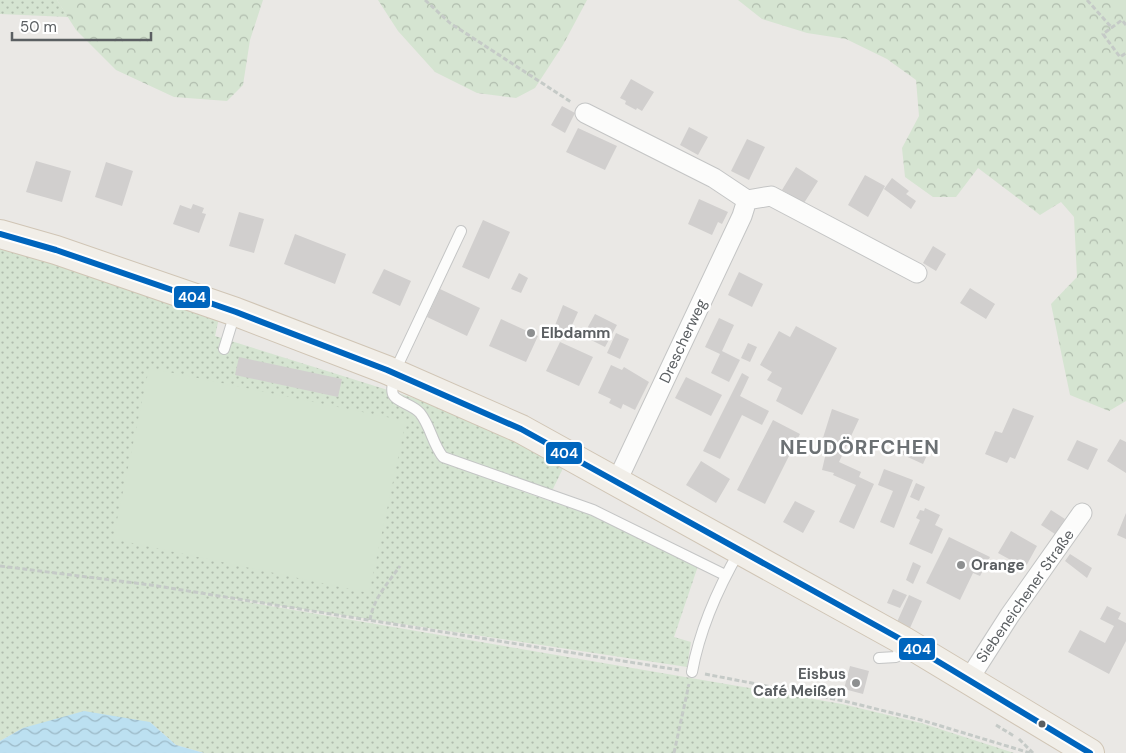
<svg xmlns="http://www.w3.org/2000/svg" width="1126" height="753" font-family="'DM Sans',sans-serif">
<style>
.grass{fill:url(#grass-dots)}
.forest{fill:url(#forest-crowns)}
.pitch{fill:#d5e4d1}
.water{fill:url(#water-waves)}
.building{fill:#d1cfce}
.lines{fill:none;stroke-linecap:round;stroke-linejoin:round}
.lane-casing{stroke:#c4c5c5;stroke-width:12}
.street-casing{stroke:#c4c5c5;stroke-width:21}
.primary-casing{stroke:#d0c5b5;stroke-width:30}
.path{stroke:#c5cac7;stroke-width:3;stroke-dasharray:5 2.5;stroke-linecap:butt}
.lane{stroke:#fcfcfb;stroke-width:10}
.street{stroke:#fcfcfb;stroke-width:19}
.primary{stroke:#f1eee8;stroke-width:28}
.bus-1-casing{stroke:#fff;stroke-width:10}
.bus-1{stroke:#0065bd;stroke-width:6}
.poi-dot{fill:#8d8f90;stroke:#fff;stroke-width:2}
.bus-dot{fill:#5b5f62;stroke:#fff;stroke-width:2}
.labels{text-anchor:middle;stroke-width:5;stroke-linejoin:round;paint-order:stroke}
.poi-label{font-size:15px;font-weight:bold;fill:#5b5f62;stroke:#fff;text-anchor:start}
.street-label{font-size:15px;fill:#5b5f62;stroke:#fff}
.district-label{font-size:20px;font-weight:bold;letter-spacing:1px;fill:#6c7174;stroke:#fff}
.line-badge{stroke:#fff;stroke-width:2}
.badge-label{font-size:14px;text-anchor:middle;font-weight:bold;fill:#fff}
</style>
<defs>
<pattern id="grass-dots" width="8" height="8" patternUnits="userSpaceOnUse" patternTransform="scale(1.25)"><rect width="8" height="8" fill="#d5e4d1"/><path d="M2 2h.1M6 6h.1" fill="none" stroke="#b0bcad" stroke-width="1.8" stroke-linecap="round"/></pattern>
<pattern id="forest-crowns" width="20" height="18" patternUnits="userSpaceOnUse" patternTransform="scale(1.25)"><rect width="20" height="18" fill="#d5e4d1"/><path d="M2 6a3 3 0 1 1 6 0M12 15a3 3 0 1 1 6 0" fill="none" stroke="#b0bcad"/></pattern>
<pattern id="water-waves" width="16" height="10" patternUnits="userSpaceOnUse" patternTransform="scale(1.25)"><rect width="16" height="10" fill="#bce0f1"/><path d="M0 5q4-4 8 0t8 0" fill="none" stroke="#9cb9c7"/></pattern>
</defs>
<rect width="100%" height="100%" fill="#eae8e5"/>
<path class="grass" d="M0,0H57L68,17L0,14Z
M0,247L219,318L215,336L439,406L565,464L552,491L523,482L521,491L591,515L698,566L674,637L691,642L687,667L189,592L842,704L921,723L1014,753H204L176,745L150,722L23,728L0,741Z"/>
<path class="forest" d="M57,0H263L250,40L243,85L227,101L174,97L116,70L76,30Z
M378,0H587L563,45L535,88L516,98L477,93L435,72L398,31Z
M738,0H1126V401L1109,411L1070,395L1051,304L1077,277L1074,217L1061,202L1040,215L978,168L956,197H933L905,177L902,148L919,116L916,80L887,59L846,39L807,33L762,19Z"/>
<path class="pitch" d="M149,368L406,421L369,593L113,539Z"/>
<path class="water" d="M84,711L150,722L176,745L204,753H0V741L23,728Z"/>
<path class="building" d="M631,79L654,92L642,111L637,108L636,110L625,104L626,101L620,98Z
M562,106L575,113L565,133L551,125Z
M689,127L708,137L698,155L680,145Z
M578,128L617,146L605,170L566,152Z
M747,139L765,147L749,180L731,171Z
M36,161L71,171L62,202L26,192Z
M106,162L133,171L122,206L95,197Z
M796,167L818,181L804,203L782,190Z
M865,175L885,186L868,217L848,205Z
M892,178L909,191L906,194L916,201L911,209L884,189Z
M699,199L728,212L722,224L718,222L712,235L688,224Z
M193,204L204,208L202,213L206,214L199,233L173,224L180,205L191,209Z
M239,212L264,219L254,253L229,246Z
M483,220L510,232L489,279L462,267Z
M295,234L346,254L335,284L284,264Z
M933,246L946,254L936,271L923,263Z
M384,269L411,281L400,306L372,293Z
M739,272L763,284L752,307L728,295Z
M519,273L528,278L521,293L511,289Z
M970,288L995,304L986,319L960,303Z
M440,289L480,308L467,336L427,317Z
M563,305L578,312L568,334L554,328Z
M595,314L617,325L605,347L583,336Z
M719,318L734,325L722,351L740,360L729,382L711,373L720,354L705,347Z
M501,319L538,336L526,362L489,346Z
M796,326L837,348L802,415L776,401L782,388L767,380L772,372L760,365L779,331L790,337Z
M616,333L629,339L620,359L607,353Z
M560,342L593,357L579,386L546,371Z
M748,343L757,347L750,362L741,358Z
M239,357L342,379L338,397L235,375Z
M611,365L622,370L624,367L649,382L635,410L623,404L621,409L609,403L611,399L598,393Z
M742,373L749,377L740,396L769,411L762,425L742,415L720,459L703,451Z
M686,377L722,395L711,416L675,398Z
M1013,408L1034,416L1015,459L1010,457L1007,463L985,454L995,431L1002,433Z
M832,409L859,419L839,462L861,472L859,477L874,484L854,529L839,522L856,485L833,475L834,473L822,470L828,444L822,441Z
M773,420L800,434L765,504L737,490Z
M1120,439L1126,442V473L1107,461Z
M1077,440L1098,449L1088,470L1067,460Z
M906,443L928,453L923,464L901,454Z
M701,461L730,479L716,503L686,485Z
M884,469L913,480L894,528L880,522L893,491L878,485Z
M916,483L925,487L919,501L910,497Z
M795,501L815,511L803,533L783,522Z
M925,508L940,515L935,525L943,529L932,554L909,544L920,520L916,518L920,510L924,511Z
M1051,510L1065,519L1055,534L1041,525Z
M1126,513V539L1117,535Z
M1011,531L1037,546L1025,568L998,553Z
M949,537L990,557L980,576L973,573L960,600L926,583Z
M1070,554L1092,568L1087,578L1065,561Z
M913,562L921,566L913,584L906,580Z
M893,589L907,595L900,608L887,603Z
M909,595L922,601L910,628L897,622Z
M1107,606L1121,613L1118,619L1126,623V641L1109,674L1068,652L1080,630L1105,643L1114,626L1100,619Z
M850,666L869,671L863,694L844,689Z"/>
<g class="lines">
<g class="lane-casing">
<path id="lane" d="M461,231L394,373C394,380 390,391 394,396C398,402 413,405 420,413C431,427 432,443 443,457L593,510L725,575
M224,349L235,313
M879,658L896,657L904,642
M692,672C700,628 718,588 740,550"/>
</g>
<g class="street-casing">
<path id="street" d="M585,113L714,178L747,200L771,196L917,273
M617,481L742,216L747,200
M969,679L1010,615L1082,513"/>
</g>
<g class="primary-casing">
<path id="primary" d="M0,234L56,250L236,312L387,370L521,429L904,641L1090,753"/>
</g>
<path class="path" d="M425,0L450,23L571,102
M1087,0L1112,28
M1126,25L1122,20L1103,34L1120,57L1126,53
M0,566L151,585L679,670
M370,620C373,599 388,583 400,566
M705,674L844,701L921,720L1030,753
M996,725L1014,736
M1019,739L1033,753
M674,753L689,684"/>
<use href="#lane" class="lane"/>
<use href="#street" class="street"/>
<use href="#primary" class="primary"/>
<g class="bus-1-casing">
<path id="bus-1" d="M0,234L56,250L236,312L387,370L521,429L904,641L1090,753"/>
</g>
<use href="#bus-1" class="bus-1"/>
</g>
<g class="poi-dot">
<circle cx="531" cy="333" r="5"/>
<circle cx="961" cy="565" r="5"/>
<circle cx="856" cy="683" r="5"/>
</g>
<circle class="bus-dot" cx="1042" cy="724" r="4.5"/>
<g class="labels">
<g class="poi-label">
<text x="541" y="338">Elbdamm</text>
<text x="971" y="570">Orange</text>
<text x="846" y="679" text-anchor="end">Eisbus<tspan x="846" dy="17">Café Meißen</tspan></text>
</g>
<g class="street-label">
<text transform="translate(683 341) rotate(-65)" y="5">Drescherweg</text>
<text transform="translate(1025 596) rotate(-55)" y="5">Siebeneichener Straße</text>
</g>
<g class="district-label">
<text x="860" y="454">NEUDÖRFCHEN</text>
</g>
</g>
<g class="line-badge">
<rect x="173" y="285" width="38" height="24" rx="5" fill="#0065bd"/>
<rect x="545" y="441" width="38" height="24" rx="5" fill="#0065bd"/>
<rect x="898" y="637" width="38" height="24" rx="5" fill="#0065bd"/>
</g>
<g class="badge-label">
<text x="192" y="302">404</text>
<text x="564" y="458">404</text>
<text x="917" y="654">404</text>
</g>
<path d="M12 32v8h139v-8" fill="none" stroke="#5b5f62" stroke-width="2.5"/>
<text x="20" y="32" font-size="15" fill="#5b5f62" stroke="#ffffff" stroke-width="4" paint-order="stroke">50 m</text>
</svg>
